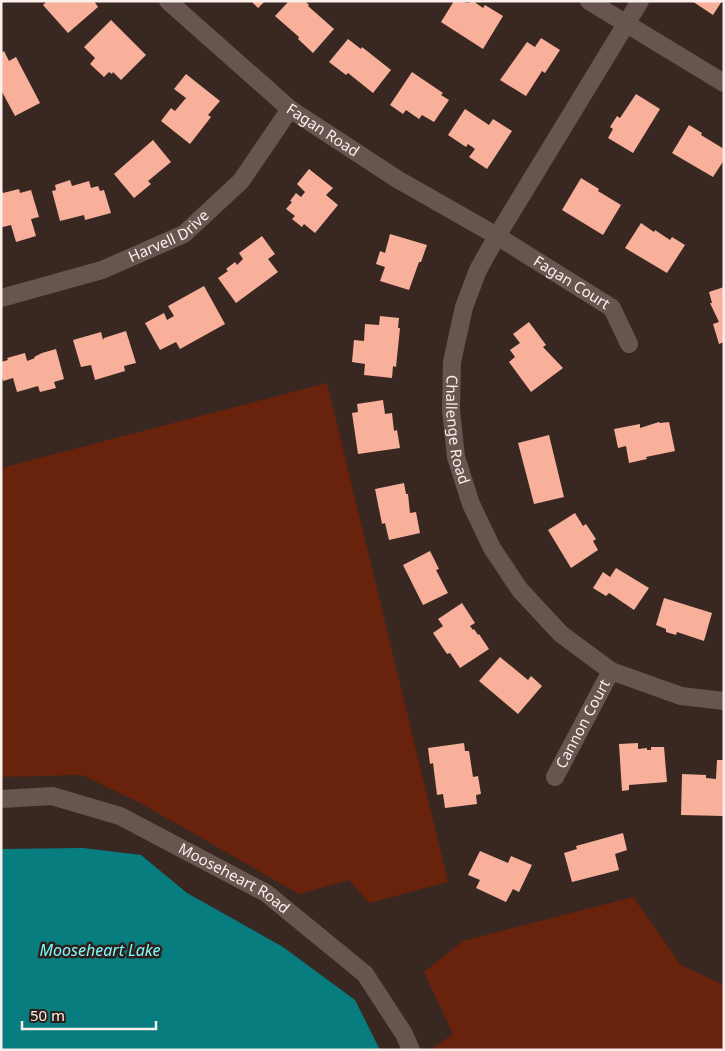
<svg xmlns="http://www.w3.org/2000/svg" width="725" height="1051" font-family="'Noto Sans',sans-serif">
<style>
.green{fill:#69220c}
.water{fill:#077d7f}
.building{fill:#f8b09b}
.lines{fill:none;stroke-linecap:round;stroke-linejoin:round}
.minor{stroke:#69554f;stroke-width:18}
.labels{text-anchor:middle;stroke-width:5;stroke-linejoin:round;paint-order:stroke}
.street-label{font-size:15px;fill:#fbefeb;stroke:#2f1e19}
.water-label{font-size:16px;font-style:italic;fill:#7cfcfe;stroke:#2f1e19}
</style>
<rect width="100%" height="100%" fill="#392822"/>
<path class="green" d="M327,383L448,882L369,903L349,880L299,894L142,804L82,775L1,777V468Z
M633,897L681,965L724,985V1050H430L453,1034L424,972L463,941Z"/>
<path class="water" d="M83,848L141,855L187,893L283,947L355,1000L380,1050H1V849Z"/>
<path class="building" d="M47,1H94L98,7L68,33L43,5Z
M251,1H265L258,8Z
M289,1H305L309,5L308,6L334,29L313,53L298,39L299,37L275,16Z
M454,1L469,3L473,1L483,8L485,5L503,16L483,49L441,22Z
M692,1H722L713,15Z
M111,20L146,55L121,80L113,72L112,74L109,72L104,77L90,64L95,58L84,47Z
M541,38L560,50L545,73L542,71L526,96L500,80L527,42L535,47Z
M348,39L361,49L362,47L391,70L373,93L348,73L346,75L329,62Z
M4,51L9,61L16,57L40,103L15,116L1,90V53Z
M412,72L443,93L441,95L449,100L434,122L422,115L419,119L406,110L403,114L390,105Z
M186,74L220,101L208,115L211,117L190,144L161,121L171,108L175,111L186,98L174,89Z
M636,94L660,109L633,153L608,138L613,129L610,127L617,116L620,118Z
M465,109L489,125L493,119L512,131L487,169L469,157L475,149L468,144L466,147L448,135Z
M689,125L702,133L701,135L724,149V160L713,177L672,153Z
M153,140L171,162L148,181L151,184L134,198L114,174Z
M309,169L333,188L326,195L338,205L315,233L304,224L302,227L292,219L295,216L286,209L292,202L290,201L296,193L301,197L305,192L297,184Z
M581,178L599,189L598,191L621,205L603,235L562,210Z
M70,180L72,186L89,181L91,188L98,186L100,191L104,190L111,213L85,220L84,215L60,221L52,191L56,190L55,185Z
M1,189L3,193L19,189L20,193L31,190L39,217L31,219L36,236L16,242L11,225L3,227L1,225Z
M641,223L654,232L655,230L670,240L672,237L685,245L667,273L625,248Z
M390,234L427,245L421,262H419L409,290L380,281L385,267L376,264L380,251L385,253Z
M262,236L275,254L268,259L278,272L236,303L218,278L228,271L226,269L235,262L237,265L243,259L239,253Z
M204,286L225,324L180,349L176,342L160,350L145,323L164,313L167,320L174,316L168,306Z
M724,287V342L719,344L713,324L719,322L710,303H712L709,292Z
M380,316L399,318L398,328H400L396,367L393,366L392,378L364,375L365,364L352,362L354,340L364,341L365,324L379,325Z
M529,322L546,345L543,347L563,368L531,392L509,362L515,357L510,350L520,343L513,334Z
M126,331L136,363L124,366L125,371L95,380L91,365L81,367L73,340L101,332L103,340L104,338Z
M56,349L64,379L54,382L56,388L40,392L38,386L17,392L13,378L3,381L1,374V362L8,360L7,358L25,353L27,361L35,358L34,357L42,353Z
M383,400L385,414L392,413L394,431L397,430L400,448L358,454L352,413L358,412L357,404Z
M659,422L660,423L669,422L675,451L646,457L647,459L629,463L626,446L618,448L614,429L640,424V428Z
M549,435L564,497L534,504L518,443Z
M404,483L406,494H408L410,513L416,512L420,533L389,540L385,523L382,524L375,489Z
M575,513L583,526L586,524L596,539L593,541L598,550L571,568L548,530Z
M430,551L439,569L436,570L448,593L423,605L403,565Z
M616,568L649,588L634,610L609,593L606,596L593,588L603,572L610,577Z
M664,598L712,613L704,641L677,632L676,635L666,632V629L656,625Z
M462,603L475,623L470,626L473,630L474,629L478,635L479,634L489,649L460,668L450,653L447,654L433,633L443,626L438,619Z
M500,657L528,680L531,676L542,686L518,714L479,681Z
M464,743L465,751H469L473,777L478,776L481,794L476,795L477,804L445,808L443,794L437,795L433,763L430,764L428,748Z
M638,743V749L647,748V750H651V747H664L667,782L629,785V790L622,791L619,744Z
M717,760H724V816L681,815L682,774L706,775V778L716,779Z
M623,833L627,850L615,854L619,870L572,882L564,853L577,849L576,846Z
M480,851L508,863L511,856L532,865L519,892L513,889L506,902L476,888L480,880L468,875Z"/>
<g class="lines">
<g class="minor">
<path id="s1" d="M168,1L290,109L397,179L497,236L612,308L629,344"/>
<path d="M589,1L724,83"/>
<path id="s2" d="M640,1L497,236L478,270L464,307L452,362L451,410L456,457L471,504L492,548L520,590L561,634L611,671L681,696L724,701"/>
<path id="s3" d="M1,298L102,270L184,234L241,181L290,109"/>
<path id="s4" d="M555,777L611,671"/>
<path id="s5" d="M1,799L52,796L120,816L266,893L365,974L404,1034L411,1050"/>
</g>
</g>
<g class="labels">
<g class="street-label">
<text dy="5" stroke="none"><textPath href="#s1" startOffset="202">Fagan Road</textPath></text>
<text dy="5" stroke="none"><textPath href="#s3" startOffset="180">Harvell Drive</textPath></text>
<text dy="5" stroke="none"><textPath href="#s1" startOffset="494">Fagan Court</textPath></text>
<text dy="5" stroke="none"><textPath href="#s2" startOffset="478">Challenge Road</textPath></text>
<text dy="5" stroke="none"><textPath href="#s4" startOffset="60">Cannon Court</textPath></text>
<text dy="5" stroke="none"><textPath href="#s5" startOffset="252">Mooseheart Road</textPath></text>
</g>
<g class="water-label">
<text x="100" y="956">Mooseheart Lake</text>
</g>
</g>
<rect width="725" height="1051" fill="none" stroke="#fbefeb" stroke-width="5"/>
<path d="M22 1021v8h134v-8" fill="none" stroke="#fbefeb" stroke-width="2.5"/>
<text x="30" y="1021" font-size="15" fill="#fbefeb" stroke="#2f1e19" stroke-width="4" paint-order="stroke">50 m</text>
</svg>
